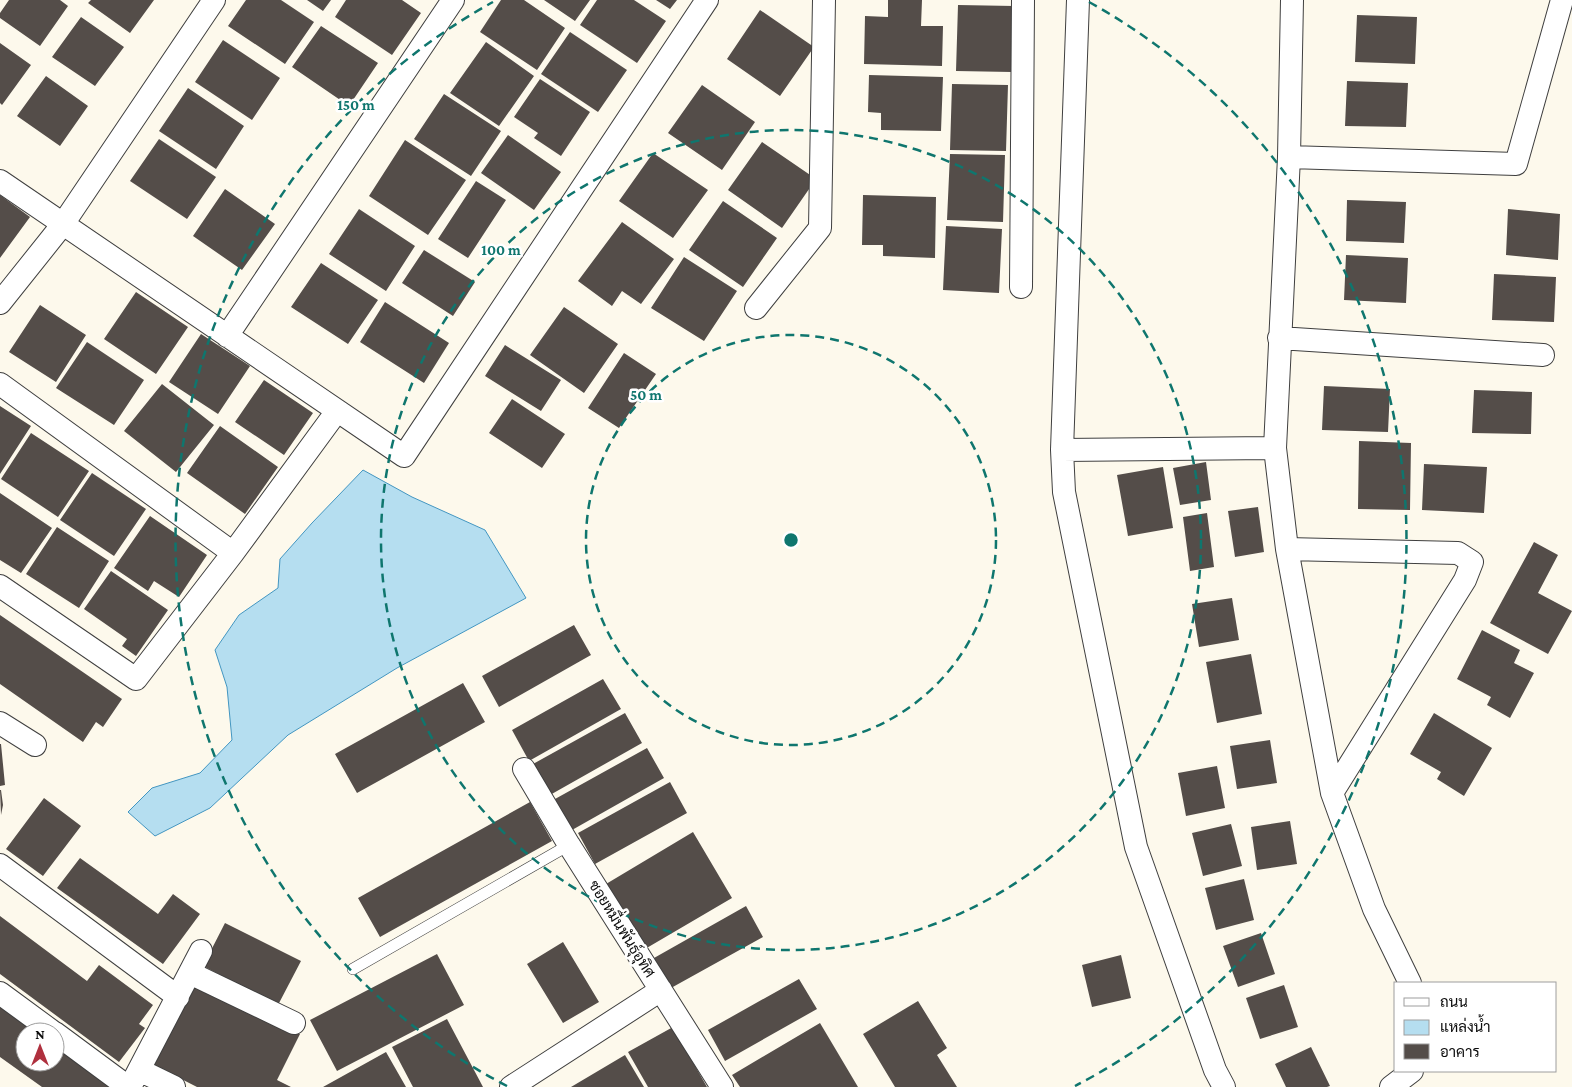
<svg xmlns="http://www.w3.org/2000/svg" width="1572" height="1087" font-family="'Crimson Pro',Sarabun,serif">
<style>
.water{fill:#b5def0;stroke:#4396c1}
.building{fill:#544d49}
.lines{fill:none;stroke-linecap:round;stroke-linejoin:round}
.lane-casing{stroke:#3f3f3f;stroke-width:12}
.street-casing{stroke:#3f3f3f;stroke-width:24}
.lane{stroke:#fff;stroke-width:11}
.street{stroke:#fff;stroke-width:22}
.ring{fill:none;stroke:#0f766e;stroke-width:2.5;stroke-dasharray:9 6}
.labels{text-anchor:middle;stroke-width:5;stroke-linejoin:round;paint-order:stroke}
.street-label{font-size:15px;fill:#0c0c0c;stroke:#fff}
.centre{fill:#0f766e;stroke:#fff;stroke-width:2.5}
.ring-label{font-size:15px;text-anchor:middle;font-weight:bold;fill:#0f766e;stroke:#fff;stroke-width:5;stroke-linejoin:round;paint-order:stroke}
</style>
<rect width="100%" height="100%" fill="#fdf9ec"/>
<path class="water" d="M363,470L412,497L485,530L526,598L397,668L288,735L210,808L155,836L128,812L152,788L200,773L232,740L227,687L215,650L239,615L278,588L280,559L312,523Z"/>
<path class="building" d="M9,0H60L68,6L40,46L0,18V13Z
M91,0H154L130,33L88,3Z
M246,0H281L314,22L285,64L228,26Z
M307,0H331L323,11Z
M346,0H402L421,13L392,55L335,17Z
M501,0H524L565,28L537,70L480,32Z
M544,0H590L575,21Z
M597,0H634L666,21L637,63L580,25Z
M656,0H677L670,9Z
M888,0H922L921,26H943L942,66L864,64L865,16L888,17Z
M958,5L1014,6L1012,72L956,71Z
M760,10L814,47L780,96L727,59Z
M1357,15L1417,17L1415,64L1355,62Z
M81,17L124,47L95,86L52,57Z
M321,26L378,63L349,106L292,67Z
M570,32L627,70L598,112L541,74Z
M223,40L280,78L252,120L195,82Z
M486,42L534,76L499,126L450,93Z
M0,43L31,65L2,105L0,103Z
M869,75L943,77L941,131L881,130V113L868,112Z
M46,76L88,106L60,146L17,116Z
M540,79L590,112L561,156L534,138L538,133L514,117Z
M1347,81L1408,83L1406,127L1345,126Z
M952,84L1008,85L1006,151L950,150Z
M702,85L755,122L722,170L668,133Z
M188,88L244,126L216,169L159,131Z
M444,94L501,131L471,176L414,139Z
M508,135L561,172L534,210L481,173Z
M159,139L216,177L187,219L130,181Z
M405,140L466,180L428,235L369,196Z
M762,142L816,179L782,228L728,190Z
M653,153L708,190L673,238L619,201Z
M950,154L1005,155L1003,222L947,220Z
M476,181L506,200L468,258L438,239Z
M225,189L275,224L242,270L193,236Z
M0,195L30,217L0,258Z
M863,195L936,197L935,258L883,256V245H862Z
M1347,200L1406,202L1404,243L1346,241Z
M723,201L777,238L743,287L689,250Z
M359,209L415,246L386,291L329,254Z
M1508,209L1560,214L1558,260L1506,255Z
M622,222L674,259L641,304L622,291L612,306L578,281Z
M946,226L1002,229L999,293L943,290Z
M424,250L475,282L453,316L402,283Z
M1346,255L1408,258L1406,303L1344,300Z
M684,257L737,291L704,341L651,308Z
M321,263L378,300L348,344L291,307Z
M1494,274L1556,277L1554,322L1492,320Z
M136,292L188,327L156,374L104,339Z
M385,302L449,343L424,383L360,342Z
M40,305L86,335L56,382L9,352Z
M564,307L618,344L584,393L530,355Z
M201,334L250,366L218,414L169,382Z
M87,342L144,380L114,425L56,388Z
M505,345L561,380L541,411L485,376Z
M624,353L656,374L619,428L588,408Z
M264,380L313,413L284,455L235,422Z
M162,384L214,425L176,472L124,431Z
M1324,386L1390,389L1388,432L1322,430Z
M1474,390L1532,392L1531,434L1472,433Z
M512,399L565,434L542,468L489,433Z
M0,406L31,426L0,474Z
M220,426L278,467L245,514L187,473Z
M31,433L89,471L58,517L1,479Z
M1359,441L1411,443L1410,510L1358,509Z
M1206,462L1211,500L1180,505L1173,468Z
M1424,464L1487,467L1484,513L1422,510Z
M1163,467L1173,528L1128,536L1117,475Z
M92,473L146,509L114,556L60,520Z
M0,493L52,528L21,573L0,560Z
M1258,507L1264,552L1235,557L1228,511Z
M1207,513L1214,567L1190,571L1183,517Z
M150,516L207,555L179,597L154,581L148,591L114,568Z
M57,527L109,561L79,608L26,574Z
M1534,542L1558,555L1538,593L1572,611L1548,654L1490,623Z
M111,571L168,610L136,656L122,646L127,639L84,609Z
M1232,598L1239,640L1199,647L1192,604Z
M0,615L122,699L103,727L96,722L83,742L0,684Z
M574,625L591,655L499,707L482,676Z
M1482,630L1520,650L1514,663L1534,673L1510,718L1487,705L1491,697L1457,679Z
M1251,654L1262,714L1217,723L1206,662Z
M603,679L621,709L529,761L512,730Z
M463,683L485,722L357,793L335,754Z
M625,713L642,743L550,795L533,764Z
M1434,713L1492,748L1464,796L1437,779L1441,772L1410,754Z
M1270,740L1277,783L1237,789L1230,746Z
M0,744H1L5,785L0,786Z
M647,748L664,778L572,830L555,799Z
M1217,766L1225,808L1186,816L1178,773Z
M670,782L687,813L595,864L578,833Z
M0,790H1L3,805L1,815Z
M44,798L81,826L43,876L6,849Z
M530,802L552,841L380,937L358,898Z
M1290,821L1297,864L1257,870L1251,827Z
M1231,824L1242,866L1203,876L1192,833Z
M693,832L732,898L645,949L606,884Z
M80,858L158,914L173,894L200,914L163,964L57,888Z
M1244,879L1254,920L1216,930L1205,888Z
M746,906L763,937L671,988L654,958Z
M0,916L87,981L99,965L153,1005L139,1024L145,1028L119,1062L0,974Z
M225,923L301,961L278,1005L203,966Z
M1261,933L1275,974L1238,987L1223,946Z
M563,942L599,1002L563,1023L527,964Z
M437,954L464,1005L337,1071L310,1020Z
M1121,955L1131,998L1092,1007L1082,965Z
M799,979L817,1009L725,1061L708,1030Z
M196,981L300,1034L277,1080L291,1087H197L152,1064Z
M1284,985L1298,1027L1260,1039L1246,998Z
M918,1001L947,1048L937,1055L957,1087H895L863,1034Z
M0,1004L39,1032H25V1062H55V1043L111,1084L109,1087H42L0,1057Z
M447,1019L483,1087H413L392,1047Z
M820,1023L858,1087H740L732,1075Z
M673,1027L707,1087H648L628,1052Z
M1311,1047L1330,1086L1327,1087H1286L1275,1064Z
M386,1052L406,1087H323Z
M625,1055L644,1087H571Z"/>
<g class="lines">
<g class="lane-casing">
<path id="lane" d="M353,969L569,845"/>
</g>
<g class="street-casing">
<path id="street" d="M1078,0L1062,450L1064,492L1136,847L1215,1070L1224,1087
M1292,0L1289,157L1275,448L1287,549L1332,793L1374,909L1410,983
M1289,157L1516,164L1562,0
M0,181L404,456L707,0
M1021,287L1023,0
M0,303L63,224L214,0
M756,308L820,228L824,0
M227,336L453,0
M1279,338L1543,355
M0,384L233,553
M1062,450L1275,448
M1287,549L1458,553L1472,562L1465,580L1332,793
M0,586L136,679L233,553L337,411
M0,723L35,745
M524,769L569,845L722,1087
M0,865L178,997
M190,973L294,1023
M0,993L53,1032
M55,1033L128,1087
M139,1070L174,1087
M130,1087L201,951
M511,1087L661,990
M1391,1087L1412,1071"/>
</g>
<use href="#lane" class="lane"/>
<use href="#street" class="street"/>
</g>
<g class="ring">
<circle cx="791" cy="540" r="205"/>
<circle cx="791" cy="540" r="410"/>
<path d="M507 1086A615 615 0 0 1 493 2M1089 2A615 615 0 0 1 1075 1086"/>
</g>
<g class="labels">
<g class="street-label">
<text transform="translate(622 929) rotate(58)" y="5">ซอยหมื่นพันธุ์อุทิศ</text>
</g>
</g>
<circle cx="791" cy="540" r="8" class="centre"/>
<g class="ring-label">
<text x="356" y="110">150 m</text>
<text x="501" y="255">100 m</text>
<text x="646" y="400">50 m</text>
</g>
<rect x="1394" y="982" width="162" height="90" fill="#ffffff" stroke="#9e9e9e"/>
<rect x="1404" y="998" width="25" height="8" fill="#ffffff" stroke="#9e9e9e"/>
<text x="1440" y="1007" font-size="15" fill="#0c0c0c">ถนน</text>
<rect x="1404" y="1020" width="25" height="15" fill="#b5def0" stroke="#9e9e9e"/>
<text x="1440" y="1032" font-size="15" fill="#0c0c0c">แหล่งน้ำ</text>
<rect x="1404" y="1044" width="25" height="15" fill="#544d49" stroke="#9e9e9e"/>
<text x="1440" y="1057" font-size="15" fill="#0c0c0c">อาคาร</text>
<g transform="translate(40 1047)"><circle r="24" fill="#ffffff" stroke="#9e9e9e"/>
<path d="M0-4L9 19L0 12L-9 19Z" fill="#af303e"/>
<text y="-8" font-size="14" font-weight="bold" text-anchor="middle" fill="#0c0c0c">N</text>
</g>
</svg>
